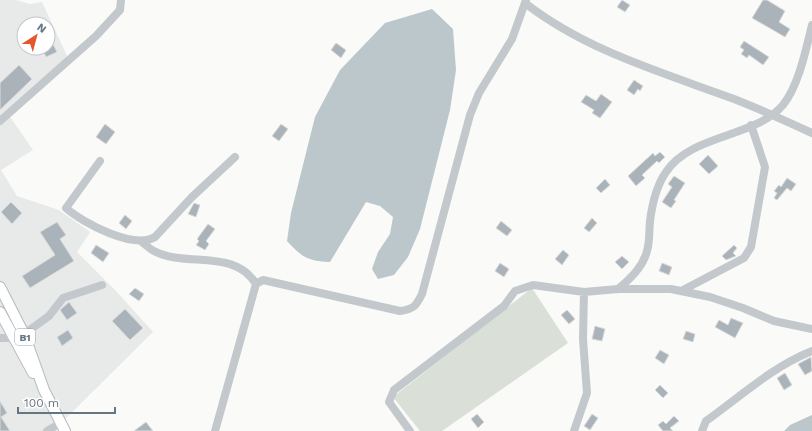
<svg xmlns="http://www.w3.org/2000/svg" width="812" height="431" font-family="'Work Sans',sans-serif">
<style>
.built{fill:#e8e9e9;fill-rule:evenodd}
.green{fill:#dadfd7}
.water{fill:#bbc7cb}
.building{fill:#aab3b9;stroke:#dcdcda}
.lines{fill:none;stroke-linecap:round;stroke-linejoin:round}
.major-casing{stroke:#b5babe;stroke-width:12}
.minor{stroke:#c3c8cc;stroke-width:8}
.major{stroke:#fff;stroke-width:10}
.labels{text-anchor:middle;stroke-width:4;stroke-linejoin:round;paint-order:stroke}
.shield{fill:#fff;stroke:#939fa8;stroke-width:1}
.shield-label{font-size:10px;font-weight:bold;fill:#657683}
</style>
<rect width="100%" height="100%" fill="#fafaf8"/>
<path class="built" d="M0,0H16L30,4L42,2L69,60L8,114L33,150L1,170L17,196L59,210L90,232L77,252L116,291L153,332L61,423L47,431H0ZM24,24H48V48H24Z"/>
<path class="green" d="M532,288L568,343L442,431H420L393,397Z"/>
<path class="water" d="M432,9L453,29L456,70L450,110L420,229L408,257L394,275L378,279L372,269L378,252L390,234L393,217L380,206L366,202L330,262C307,261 302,257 287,241L291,213L315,117L340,70L385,23Z
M812,415V431H784L790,425Z"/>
<path class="building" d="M622,0L630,5L625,12L617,7Z
M763,0H767L785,11L779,22L790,29L785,37L752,18Z
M48,34L57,52L46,57L42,48H48Z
M744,41L769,57L763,65L749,55L747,58L741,54L744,50L740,47Z
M336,43L346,50L341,58L331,50Z
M19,65L32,79L0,110V83Z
M634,80L643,86L640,91L638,89L634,95L627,90Z
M601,94L612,102L600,118L592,113L594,110L581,102L586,95L596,101Z
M105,124L115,132L106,144L96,137Z
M281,124L288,129L279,141L272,136Z
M660,152L665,157L659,163L657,161L642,175L645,178L636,186L628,176L653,153L655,156Z
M708,155L718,166L709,174L699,164Z
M674,176L685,183L674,200L676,201L671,208L662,202L672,187L668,184Z
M787,178L796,184L791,191L787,188L777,200L774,198L777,193L774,191L779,185L781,187Z
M605,179L610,185L601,193L596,188Z
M11,202L22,213L12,224L1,212Z
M194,203L200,205L196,217L188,214Z
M125,215L132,221L126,229L119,223Z
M592,218L597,223L589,232L584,228Z
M501,221L512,230L507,236L496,228Z
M57,222L66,235L60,239L74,261L30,288L22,276L55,255L40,232Z
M208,224L215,229L206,241L209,244L205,250L196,245L199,241L197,239Z
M96,245L109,253L103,262L91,253Z
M734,245L737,248L733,253L736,256L726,260L722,256Z
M563,250L569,255L562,265L555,259Z
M622,256L629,262L622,269L615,262Z
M500,263L509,269L504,277L495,271Z
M662,263L672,267L669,275L659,271Z
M135,288L144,294L139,301L129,294Z
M69,302L77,313L67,320L60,310Z
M125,309L143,328L130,340L112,321Z
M567,310L575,319L569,324L561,315Z
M731,318L743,323L735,338L715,327L719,320L728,325Z
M595,326L605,329L602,341L592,339Z
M68,330L73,338L62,346L57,337Z
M686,331L695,334L693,342L683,339Z
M660,350L669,355L664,364L655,358Z
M811,357L812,371L805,375L798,364Z
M785,373L792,385L784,390L777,378Z
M660,385L668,393L663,398L655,390Z
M0,401L7,413L1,417L10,431H0Z
M477,414L484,422L478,428L471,419Z
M592,414L598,418L590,430L584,426Z
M674,416L679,421L670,428L673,431H663L658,425L663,421L666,424Z
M146,422L153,431H134Z"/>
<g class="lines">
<g class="major-casing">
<path id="major" d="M0,287L24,334L44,390L65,431
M0,312L33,373"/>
</g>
<path class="minor" d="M525,3C587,51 661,72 734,99C760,109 786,121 812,133
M0,121L96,36L120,10L121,0
M100,161L66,208C83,223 134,250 155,237L192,197L235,157
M142,242C146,245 150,249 154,251C186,268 234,248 256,284
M618,289C630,279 643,267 647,251C650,241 649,231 650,221C652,205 657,185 666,172C691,134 755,138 783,105C799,85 806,49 812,25
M683,290L744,258L751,247L765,167L751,125
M24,334L49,316L63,298L102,285
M0,338H14
M47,431L61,423
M215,431L256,284L263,280L400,311C414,309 416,306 422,294L470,115L479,93L512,39L526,0
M410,431L389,402L394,390L504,306L515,291L533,285L584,292L618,289H671L710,297L743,308L774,321L812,329
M574,431L587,393L583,339L584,292
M702,431L706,421C741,396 772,367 812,351"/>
<use href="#major" class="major"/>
</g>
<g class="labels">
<rect class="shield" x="15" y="329" width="20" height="16" rx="3"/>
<g class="shield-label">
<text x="25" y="341">B1</text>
</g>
</g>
<g transform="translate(36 36) rotate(36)"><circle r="19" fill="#ffffff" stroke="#c1c8cd"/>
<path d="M0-3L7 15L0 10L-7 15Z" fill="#e4572e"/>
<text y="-6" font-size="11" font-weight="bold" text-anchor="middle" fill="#657683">N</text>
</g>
<path d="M18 407v6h97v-6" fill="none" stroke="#657683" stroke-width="2"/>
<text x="24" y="407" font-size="12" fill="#657683" stroke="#ffffff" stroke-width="3" paint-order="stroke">100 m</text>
</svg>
